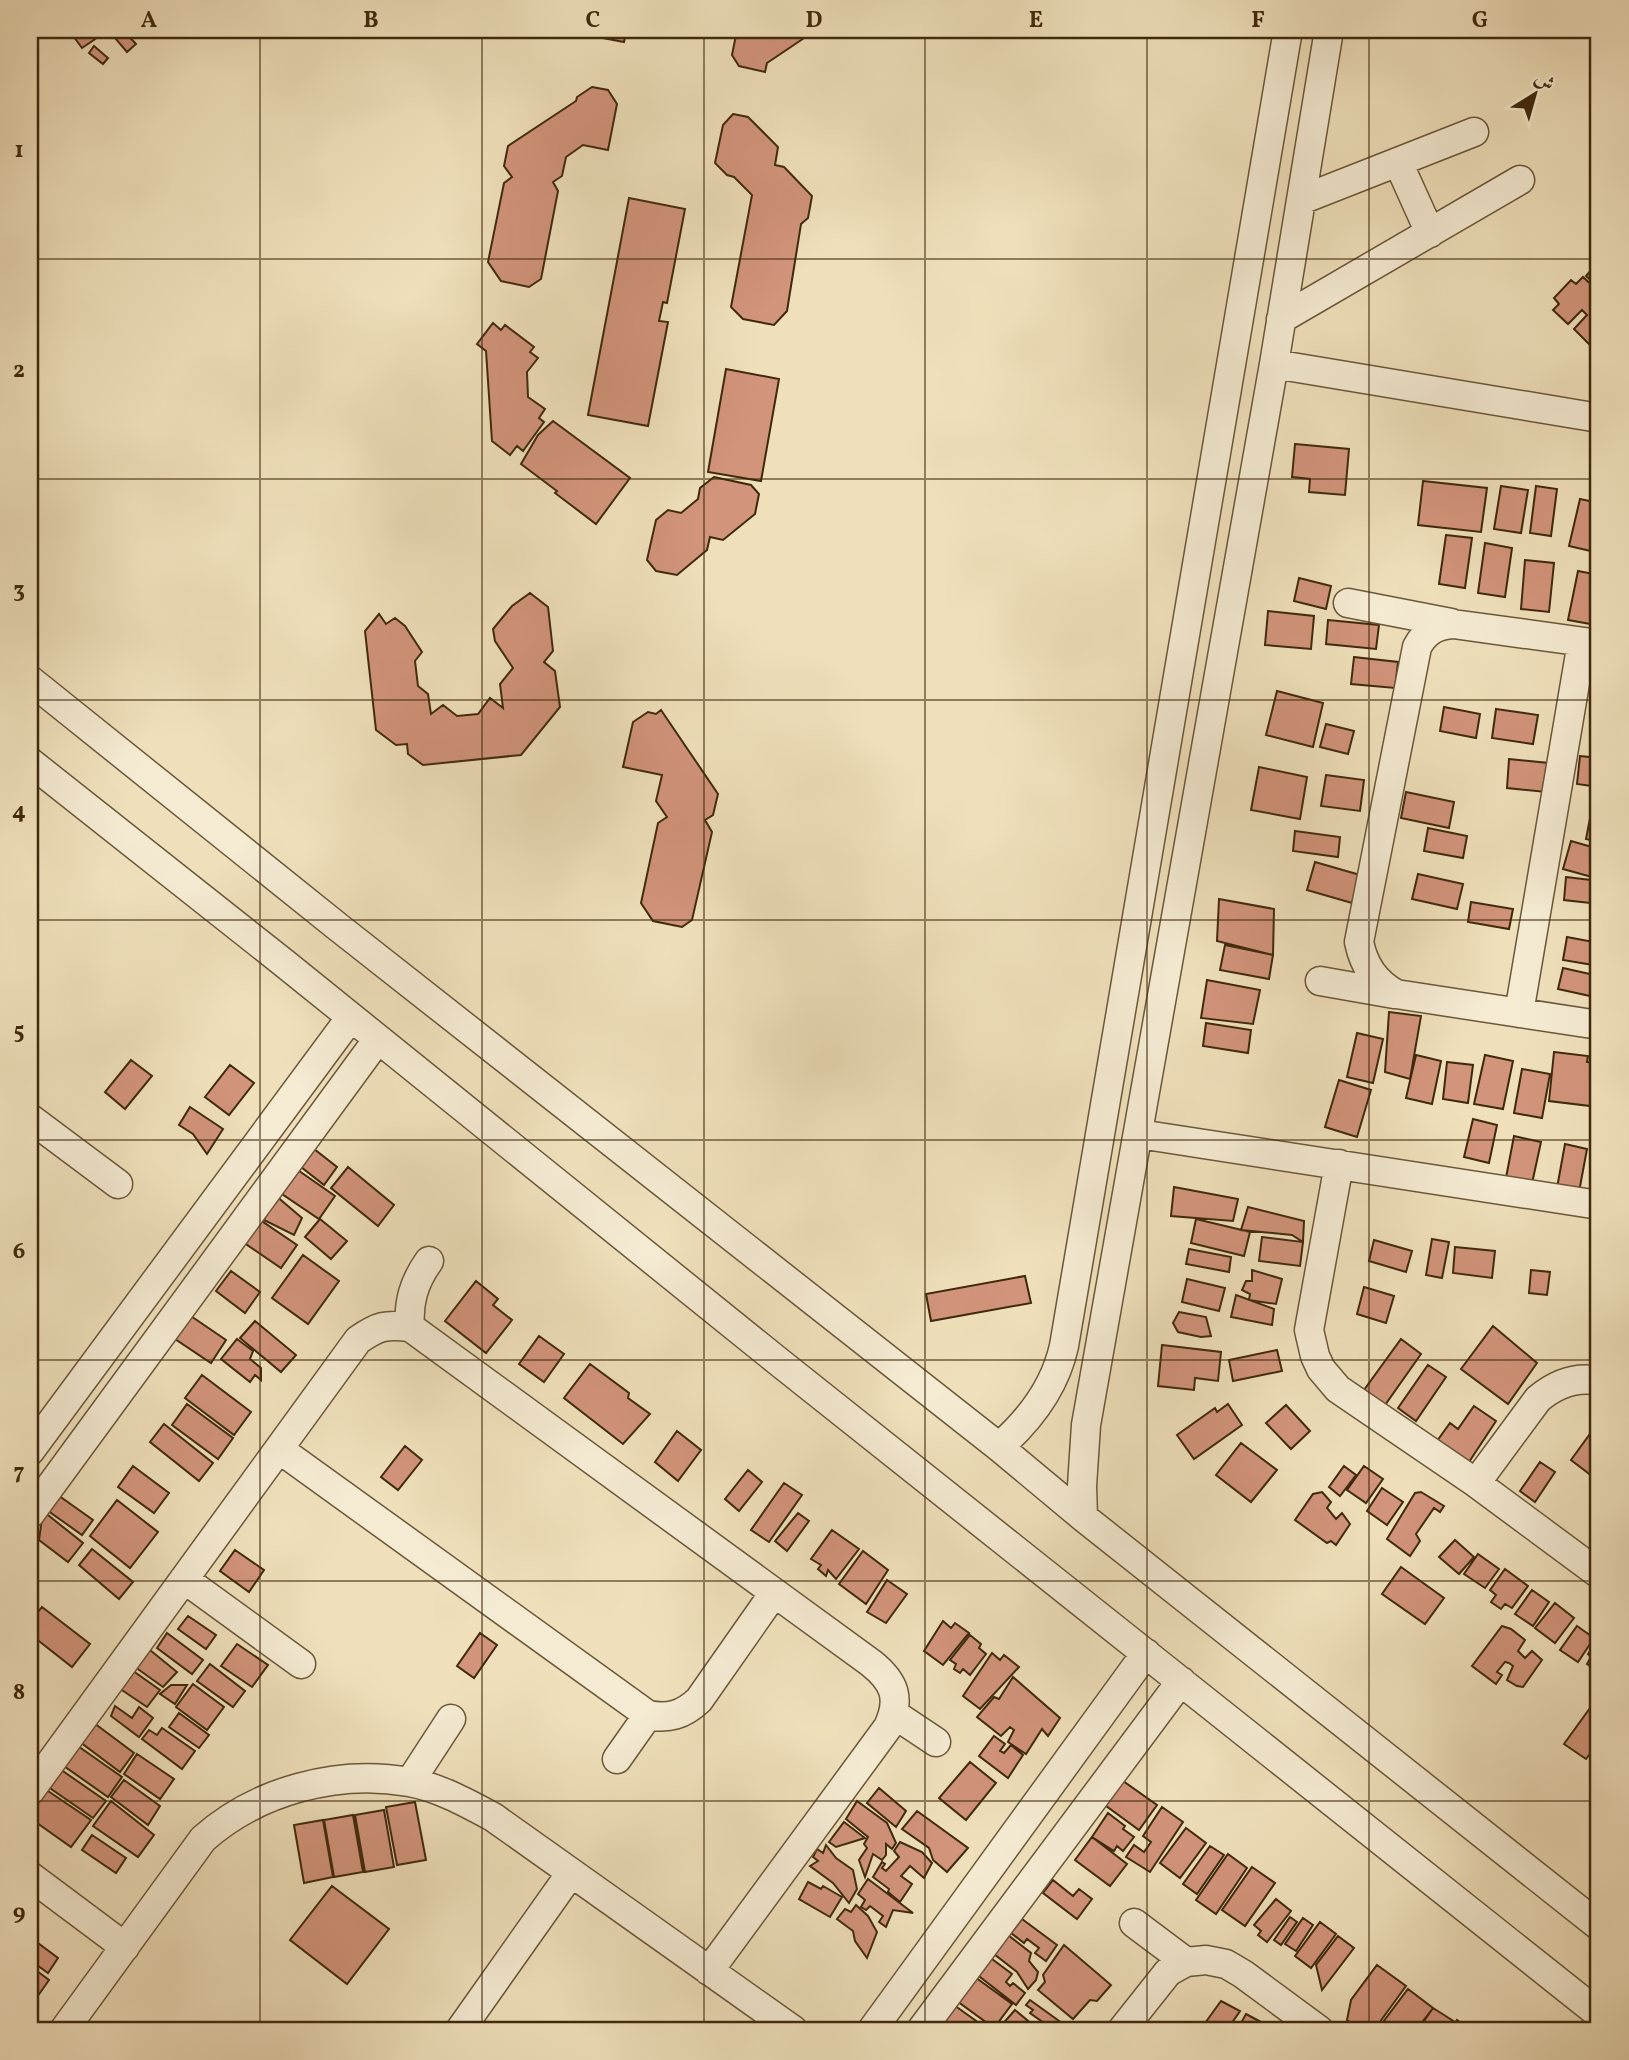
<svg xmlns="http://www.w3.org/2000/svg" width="1629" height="2060" font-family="Vollkorn,Amiri,serif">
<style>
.building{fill:#d2947b;stroke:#3f290c;stroke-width:2}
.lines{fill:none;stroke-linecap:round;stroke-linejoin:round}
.minor-casing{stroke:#6b5738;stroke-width:31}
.minor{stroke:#f5ebd3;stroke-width:28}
.grid{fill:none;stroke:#3f290c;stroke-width:2;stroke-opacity:0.55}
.neatline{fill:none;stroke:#3f290c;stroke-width:2.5}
.grid-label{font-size:23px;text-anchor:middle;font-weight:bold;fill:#3f290c}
</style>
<rect width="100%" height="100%" fill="#efe0bb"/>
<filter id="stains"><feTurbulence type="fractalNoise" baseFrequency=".00286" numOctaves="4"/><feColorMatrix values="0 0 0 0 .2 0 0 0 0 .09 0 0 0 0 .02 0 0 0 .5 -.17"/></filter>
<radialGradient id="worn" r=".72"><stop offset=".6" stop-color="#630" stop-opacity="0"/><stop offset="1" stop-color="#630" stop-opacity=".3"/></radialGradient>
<path class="building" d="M75,30H97L101,35L82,48L71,33Z
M593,30H631L626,33L624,42L598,37Z
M737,30H816L767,63L765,72L739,66L732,55Z
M124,31L136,44L127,52L115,38Z
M94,46L108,58L103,64L89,53Z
M592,87L608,90L617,104L608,150L583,145L566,157L562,176L553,182L558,191L541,279L529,287L501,281L488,262L504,183L512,177L504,166L508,146L576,101L577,97Z
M733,114L748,117L778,147L775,165L784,167L812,196L808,218L801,224L787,311L774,325L743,319L731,307L752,195L734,177L727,175L715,163L723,125Z
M629,198L685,209L667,303L663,302L659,321L668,322L648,426L588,415Z
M1599,199V228L1591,219L1597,213L1591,208Z
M1599,254V336L1590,345L1574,329L1587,315L1582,310L1568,324L1553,310L1559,304L1554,298L1571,280L1576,284L1583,277L1596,289L1598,287L1586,276L1595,266L1591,262Z
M493,323L501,330L505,325L534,347L530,352L538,358L527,372L528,397L545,409L539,418L544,422L523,451L517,446L510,455L492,441L486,351L477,344Z
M726,369L779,379L761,481L708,472Z
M553,421L630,478L596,524L555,493L557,491L521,464L538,435Z
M1295,444L1349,449L1345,495L1309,492L1310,479L1292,477Z
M714,477L751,485L759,494L755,514L723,540L710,537L707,550L677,575L656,571L647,560L656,520L668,510L681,513L698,499L700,488Z
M1423,481L1487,488L1481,532L1418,525Z
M1501,486L1528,490L1521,533L1494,529Z
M1536,486L1557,489L1551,536L1530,533Z
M1580,499L1599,503V553L1569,546Z
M1446,535L1472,538L1465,588L1439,584Z
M1485,543L1512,548L1505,597L1478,593Z
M1525,560L1554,563L1549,612L1521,609Z
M1578,571L1599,575V610L1596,625L1568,620Z
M1299,578L1331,586L1326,609L1294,601Z
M530,593L548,607L553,651L544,662L555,671L560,707L521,755L423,765L408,754L407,744L396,745L376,730L365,631L379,614L386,624L395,618L405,626L422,652L415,661L418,686L428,694L431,714L443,705L457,716L478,714L490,698L503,708L500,684L513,668L495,641L493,629L512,606Z
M1268,611L1314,616L1311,649L1265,645Z
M1328,620L1379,625L1376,649L1326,644Z
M1354,657L1398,662L1395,688L1351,684Z
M1277,691L1323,703L1313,747L1266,735Z
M1444,707L1480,714L1476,738L1440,731Z
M1496,709L1538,715L1533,744L1492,738Z
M661,710L718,794L713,815L705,820L712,832L692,920L682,927L653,921L641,903L658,823L667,817L656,801L662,775L623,767L633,722L648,712L656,714Z
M1326,724L1354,731L1348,754L1320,747Z
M1580,756L1599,758V787L1577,784Z
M1509,759L1549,763L1546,792L1507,788Z
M1259,767L1307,777L1300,819L1251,810Z
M1326,775L1364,780L1360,811L1321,806Z
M1406,792L1454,802L1449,828L1401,818Z
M1591,813L1599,815V842L1586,839Z
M1428,828L1467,836L1463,858L1424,851Z
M1295,831L1340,837L1338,857L1293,851Z
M1571,841L1599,849V879L1563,869Z
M1315,862L1360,875L1352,903L1307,890Z
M1418,874L1463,884L1457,909L1412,899Z
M1566,877L1599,881V904L1564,900Z
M1219,899L1274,909L1273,955L1217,941Z
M1471,902L1513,909L1509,929L1468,922Z
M1567,937L1599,943V966L1563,960Z
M1225,945L1273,955L1269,979L1220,970Z
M1563,968L1599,976V998L1558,989Z
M1207,980L1260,990L1253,1024L1201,1018Z
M1389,1012L1421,1016L1410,1079L1385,1072Z
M1206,1023L1251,1030L1248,1053L1203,1046Z
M1357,1033L1383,1039L1373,1083L1347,1077Z
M1554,1052L1588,1056L1587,1062L1599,1064V1107L1549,1101Z
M1416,1055L1441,1061L1432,1104L1406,1098Z
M1485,1055L1513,1061L1503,1109L1474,1104Z
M131,1060L152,1076L125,1109L105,1092Z
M1447,1062L1473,1065L1468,1103L1443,1099Z
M230,1065L254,1083L229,1115L205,1097Z
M1522,1069L1550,1074L1542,1118L1514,1113Z
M1339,1080L1371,1090L1357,1137L1325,1127Z
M190,1107L223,1129L207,1154L193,1134L179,1125Z
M1473,1119L1497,1125L1489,1163L1464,1157Z
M1514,1136L1541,1142L1531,1188L1505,1183Z
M1565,1144L1587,1149L1579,1192L1557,1188Z
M309,1145L337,1167L324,1185L296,1163Z
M292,1166L335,1196L319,1219L276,1190Z
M348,1167L394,1205L378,1226L331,1188Z
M1174,1187L1238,1199L1233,1221L1171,1216Z
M275,1195L302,1218L294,1235L264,1220Z
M1248,1207L1304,1221L1303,1242L1292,1235L1241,1230Z
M253,1215L297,1245L281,1268L237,1238Z
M320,1219L347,1241L331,1259L305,1237Z
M1196,1219L1250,1232L1244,1256L1191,1243Z
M1262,1237L1303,1242L1300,1266L1259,1261Z
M1432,1239L1449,1242L1442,1278L1426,1275Z
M1374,1240L1412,1251L1406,1272L1369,1261Z
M1455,1247L1495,1251L1492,1278L1453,1273Z
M1189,1249L1231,1257L1229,1272L1186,1264Z
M303,1255L339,1281L308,1324L272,1298Z
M1599,1268V1301L1593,1300Z
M1252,1270L1282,1279L1276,1304L1249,1300L1250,1294L1242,1290L1246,1281H1252Z
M1531,1270L1550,1272L1547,1295L1529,1293Z
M231,1271L260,1292L245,1313L216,1291Z
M1025,1276L1031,1303L931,1321L926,1294Z
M1187,1279L1225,1288L1219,1311L1182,1302Z
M476,1281L498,1299L493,1305L512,1320L486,1353L445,1321Z
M1364,1287L1394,1296L1386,1323L1357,1314Z
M1236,1295L1274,1309L1272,1325L1231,1317Z
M185,1312L226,1340L211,1363L169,1335Z
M1179,1312L1206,1317L1211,1336L1201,1337L1178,1332L1173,1323Z
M255,1321L296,1355L281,1372L240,1338Z
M1493,1326L1537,1363L1508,1404L1461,1369Z
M539,1336L564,1354L544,1382L519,1364Z
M237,1339L253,1351L250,1359L261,1368V1380L255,1375L250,1382L221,1359Z
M1401,1339L1421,1354L1385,1405L1364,1390Z
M1162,1345L1221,1352L1218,1381L1195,1378L1194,1390L1158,1386Z
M1277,1350L1282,1371L1233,1381L1229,1360Z
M590,1364L629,1393L628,1398L650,1414L623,1444L564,1398Z
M1428,1365L1446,1377L1416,1421L1398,1408Z
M202,1375L251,1412L234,1435L185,1398Z
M187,1404L233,1438L218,1459L172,1425Z
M1228,1404L1242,1425L1194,1459L1177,1435L1215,1408L1217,1412Z
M1286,1405L1310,1431L1291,1449L1266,1423Z
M1474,1406L1496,1421L1467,1465L1437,1441L1450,1423L1458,1429Z
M164,1424L213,1463L199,1481L150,1442Z
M1595,1427L1599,1430V1466L1592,1476L1571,1460Z
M677,1431L701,1450L678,1481L655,1462Z
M1241,1443L1277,1470L1251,1502L1216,1475Z
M405,1446L422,1460L398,1490L381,1477Z
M1540,1462L1555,1472L1535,1502L1520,1491Z
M133,1466L169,1493L154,1513L118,1487Z
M1344,1466L1356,1475L1340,1496L1329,1487Z
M1364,1466L1383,1479L1366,1503L1347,1490Z
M748,1470L762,1482L739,1511L725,1499Z
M784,1483L802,1495L769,1542L751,1530Z
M1382,1488L1403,1502L1387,1525L1367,1511Z
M1322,1492L1331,1502L1327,1508L1336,1519L1342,1513L1350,1524L1336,1545L1331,1541L1327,1543L1295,1520L1313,1494Z
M1421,1492L1444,1506L1440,1512L1434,1508L1416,1534L1420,1541L1410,1556L1387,1539L1415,1493Z
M55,1493L93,1520L82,1535L44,1508Z
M117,1500L158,1532L130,1568L90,1536Z
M43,1511L83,1543L68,1562L39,1540Z
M798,1513L809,1521L787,1551L775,1541Z
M832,1530L859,1549L836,1579L828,1570L826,1576L818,1569L821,1565L811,1559Z
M1455,1540L1474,1557L1459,1574L1439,1557Z
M92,1549L133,1582L119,1599L79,1565Z
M235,1550L264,1570L249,1592L220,1571Z
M863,1551L888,1570L866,1604L839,1584Z
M1478,1554L1499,1569L1485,1588L1464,1574Z
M1401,1567L1444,1598L1425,1624L1382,1594Z
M1505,1569L1528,1586L1512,1608L1505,1604L1501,1609L1491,1602L1496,1595L1490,1590Z
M887,1580L907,1594L886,1623L867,1612Z
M1532,1590L1549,1602L1533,1626L1515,1614Z
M1555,1603L1574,1618L1555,1643L1535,1628Z
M42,1607L90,1644L72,1667L30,1634V1622Z
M188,1616L216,1635L206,1649L178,1629Z
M943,1621L951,1628L955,1623L969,1633L943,1665L924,1651Z
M1502,1626L1511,1629L1525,1640L1518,1651L1525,1658L1532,1651L1542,1660L1523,1687L1517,1686L1507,1680L1513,1666L1509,1663L1505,1662L1497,1672L1502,1675L1496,1684L1472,1666Z
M1577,1626L1594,1638L1578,1662L1560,1650Z
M167,1633L203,1660L192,1674L157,1648Z
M480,1633L497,1645L474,1678L457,1666Z
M970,1635L981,1644L979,1648L986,1654L970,1675L963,1669L960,1673L954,1669L956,1664L950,1660Z
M1599,1637V1668L1597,1671L1587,1664L1591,1657L1588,1654Z
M237,1644L268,1665L252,1687L221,1666Z
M145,1646L177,1672L163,1687L135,1667Z
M992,1653L1000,1660L1004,1655L1019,1667L980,1709L963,1696Z
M210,1664L245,1691L233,1707L197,1681Z
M126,1666L160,1690L147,1707L113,1684Z
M1013,1677L1060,1718L1048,1736L1042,1729L1026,1754L1008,1742L1014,1730L1010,1727L1001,1736L977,1717L994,1697L999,1699Z
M193,1684L224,1707L207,1730L176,1707Z
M171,1685H187L175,1704L160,1694Z
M1598,1697L1599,1742L1586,1759L1564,1744Z
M115,1706L132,1718L139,1707L153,1718L139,1737L111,1716Z
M179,1713L209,1735L199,1748L169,1727Z
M94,1723L134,1753L120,1772L80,1742Z
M162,1728L195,1751L182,1769L142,1739L149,1730L157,1735Z
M994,1736L1005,1744L1000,1751L1004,1753L1011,1745L1023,1755L1008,1778L979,1756Z
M75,1744L122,1777L108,1797L61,1764Z
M137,1754L174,1779L160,1799L124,1774Z
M970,1762L996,1783L966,1820L939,1798Z
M57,1767L106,1801L93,1818L44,1784Z
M1116,1776L1157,1805L1139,1830L1098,1800Z
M124,1780L160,1806L148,1825L111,1797Z
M42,1787L91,1820L71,1847L30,1818V1806Z
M879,1788L906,1811L896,1827L867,1803Z
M111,1801L154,1835L138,1857L93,1826Z
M857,1801L887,1823L896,1843L892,1849L886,1844V1855L882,1860L873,1854L865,1877L859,1860L867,1848L864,1844L868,1837L846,1819Z
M415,1802L426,1860L397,1865L386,1807Z
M1162,1807L1183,1822L1150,1872L1126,1857L1134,1845L1144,1852L1151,1842L1143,1836Z
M384,1810L394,1867L365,1872L355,1815Z
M917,1811L968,1848L947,1872L933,1860L929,1848L902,1829Z
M1108,1813L1125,1826L1123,1829L1134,1837L1123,1851L1117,1846L1114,1851L1092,1837Z
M353,1815L363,1872L334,1877L324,1820Z
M323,1820L333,1877L304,1883L294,1825Z
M844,1822L865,1838L836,1847L829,1842Z
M1186,1828L1206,1843L1180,1878L1160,1863Z
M92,1835L126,1858L116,1873L82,1850Z
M1092,1837L1127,1864L1110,1886L1075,1860Z
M900,1842L922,1852L932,1863L924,1878L910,1866L901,1876L912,1884L900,1902L888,1892L889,1889L873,1877L882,1862L885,1864L882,1868L886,1871L899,1857L894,1851Z
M826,1845L836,1858L853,1870L857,1889L849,1903L833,1883L810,1866L818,1861L813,1857L817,1849L823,1853Z
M1210,1846L1224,1855L1197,1894L1183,1884Z
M1228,1854L1247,1868L1216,1914L1196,1900Z
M1252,1867L1275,1883L1245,1926L1222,1910Z
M868,1879L913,1913L893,1910L886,1927L879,1922L883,1916L870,1906L866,1910L861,1907L865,1900L858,1894Z
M1053,1880L1073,1896L1079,1889L1092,1899L1077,1919L1043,1893Z
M808,1882L821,1889L823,1886L842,1897L830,1917L799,1899Z
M332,1886L389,1929L347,1984L290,1940Z
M1276,1899L1291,1911L1267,1942L1258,1935L1261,1931L1254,1925Z
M856,1905L868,1916L877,1932L867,1958L855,1941L853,1931L837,1919L845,1909L851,1912Z
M1290,1917L1297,1922L1281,1945L1274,1940Z
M1303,1918L1313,1925L1296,1951L1285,1944Z
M1022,1919L1057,1945L1046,1961L1035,1953L1039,1948L1027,1939L1024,1943L1011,1933Z
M1320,1922L1336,1934L1311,1968L1295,1956Z
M1008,1935L1031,1953L1029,1961L1038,1972L1036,1980L1028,1989L1017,1972L994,1954Z
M1338,1936L1354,1948L1322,1990L1316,1965Z
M34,1940L58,1958L48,1973L30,1960V1945Z
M1064,1945L1111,1985L1097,2001L1090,2000L1073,2019L1038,1990L1045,1982L1043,1975Z
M988,1956L1012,1974L1006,1982L1010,1986L1013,1983L1025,1993L1016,2005L975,1973Z
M1377,1965L1406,1986L1374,2030H1362L1347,2020L1351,2000Z
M37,1971L49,1980L35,2000L30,1995V1980Z
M975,1977L1012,2004L994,2028L957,2001Z
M1408,1989L1433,2008L1416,2030H1377Z
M1030,2000L1066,2026L1063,2030H1054L1030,2013L1033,2010L1026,2005Z
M1221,2001L1240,2011L1227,2030H1200Z
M951,2003L989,2030H942L935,2025Z
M1433,2008L1455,2022L1449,2030H1418Z
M1015,2010L1039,2030L998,2029Z
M1246,2014L1261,2022L1257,2030H1237Z
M1457,2020L1472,2030H1451Z
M1158,2022L1170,2030H1155Z"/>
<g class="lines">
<g class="minor-casing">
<path id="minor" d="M1398,162L1430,233
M1301,200L1474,132
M1281,319L1520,180
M1274,364L1599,418
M1348,603L1451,623
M1599,644L1453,624C1436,625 1425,632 1417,647L1359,942C1364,966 1375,982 1396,994L1599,1025
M30,680L338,927L999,1447L1083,1517L1599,1926
M30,762L284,963L779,1362L1599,2014
M1320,981L1394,994
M1519,1013L1582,642
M31,1119L118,1184
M1139,1134L1599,1205
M1339,1164L1309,1330L1315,1356L1321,1369L1338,1389L1476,1483L1599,1574
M410,1327C408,1302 414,1282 429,1261
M999,1447C1031,1419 1055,1387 1064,1346L1288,30
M279,1449L648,1715C669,1719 683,1715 699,1700L774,1593
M30,1451L351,1017
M1476,1483L1538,1399C1556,1384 1576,1376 1599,1381
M30,1514L378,1039
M1083,1517L1082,1486L1086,1425L1274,364L1329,30
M184,1579L301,1664
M894,1714L936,1742
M617,1759L648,1715
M410,1782L451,1719
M30,1791L358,1340C378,1326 386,1324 410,1327L871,1663C895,1682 901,1699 888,1727L709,1971
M30,1876L125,1947
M1134,1923L1186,1962
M64,2030L203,1839C257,1791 337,1769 409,1782C438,1787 467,1803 493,1817L793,2030
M460,2030L571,1873
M872,2030L1146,1653
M921,2030L1181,1681
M1122,2030L1168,1972L1186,1962L1206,1960L1226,1964L1243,1974L1319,2030"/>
</g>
<use href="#minor" class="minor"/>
</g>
<path class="grid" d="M260,30V2030M482,30V2030M704,30V2030M925,30V2030M1147,30V2030M1369,30V2030M30,259H1599M30,479H1599M30,700H1599M30,920H1599M30,1140H1599M30,1360H1599M30,1581H1599M30,1801H1599"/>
<rect width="1629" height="2060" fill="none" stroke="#efe0bb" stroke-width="77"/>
<g transform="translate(1535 94) rotate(37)" stroke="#f5ebd3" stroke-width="5" paint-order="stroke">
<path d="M0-5L12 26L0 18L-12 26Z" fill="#3f290c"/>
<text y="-10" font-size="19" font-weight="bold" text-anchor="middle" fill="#3f290c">ش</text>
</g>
<rect x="38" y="38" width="1552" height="1984" class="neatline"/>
<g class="grid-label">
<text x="149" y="27">A</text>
<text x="371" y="27">B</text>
<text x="593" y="27">C</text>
<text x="814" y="27">D</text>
<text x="1036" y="27">E</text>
<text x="1258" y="27">F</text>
<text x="1480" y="27">G</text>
<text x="19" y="157">1</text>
<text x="19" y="377">2</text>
<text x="19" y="597">3</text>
<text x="19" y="818">4</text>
<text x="19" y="1038">5</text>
<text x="19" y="1258">6</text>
<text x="19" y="1479">7</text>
<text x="19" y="1699">8</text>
<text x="19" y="1919">9</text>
</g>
<rect width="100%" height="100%" filter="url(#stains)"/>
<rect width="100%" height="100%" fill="url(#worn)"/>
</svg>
